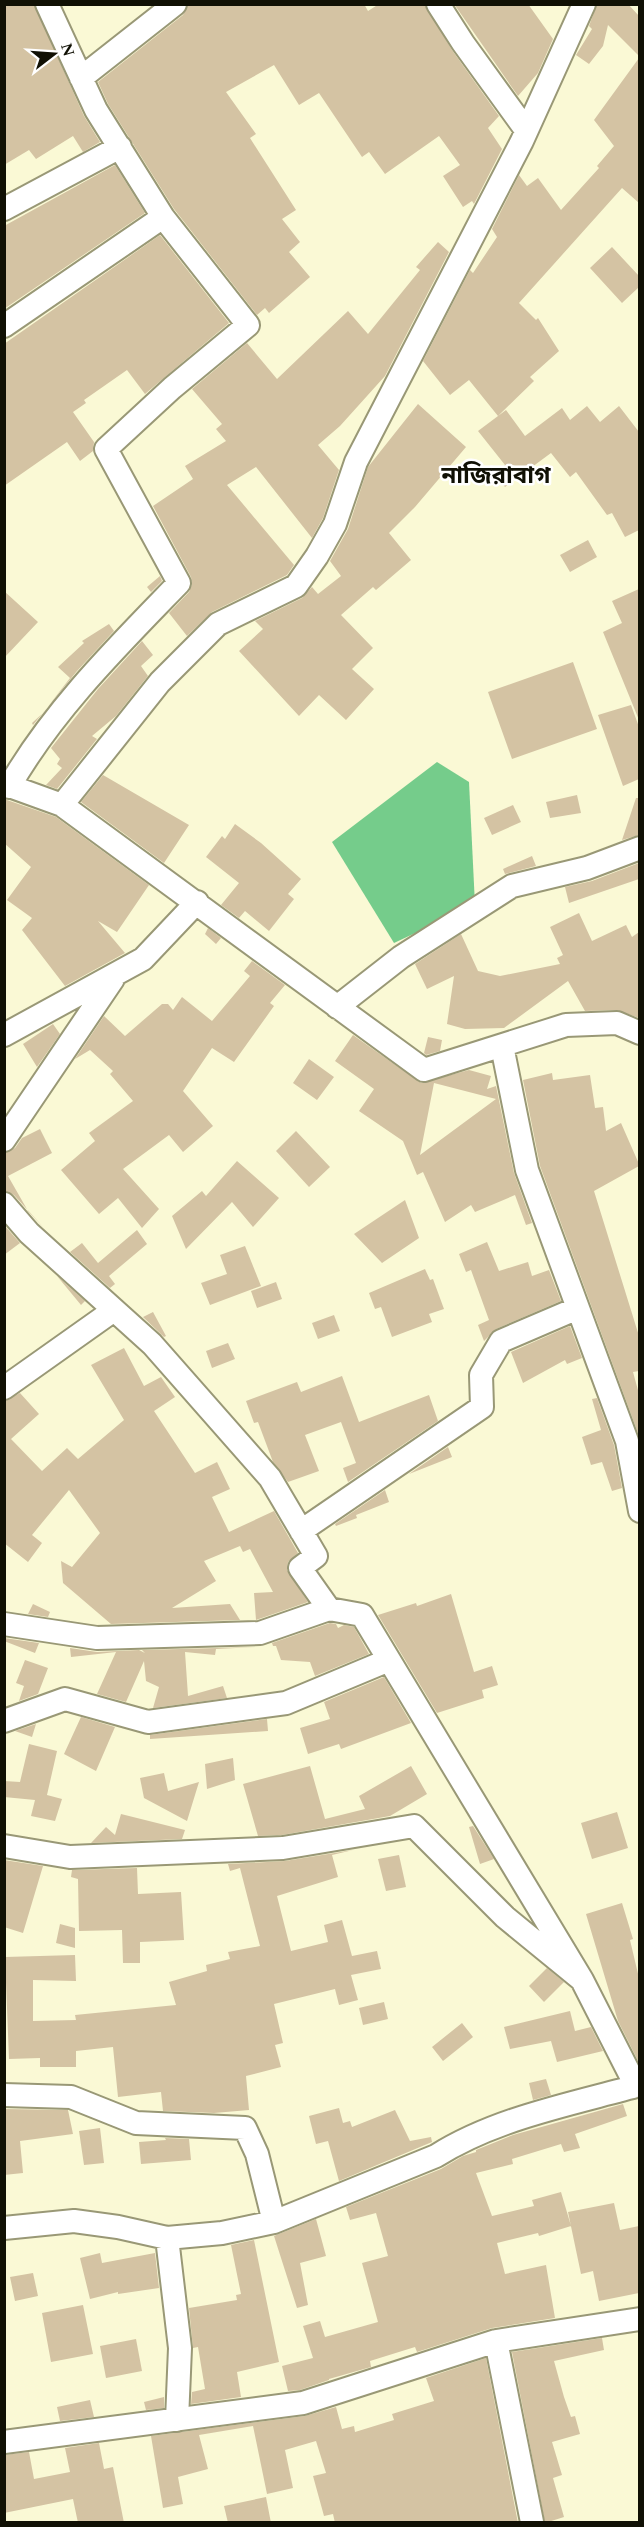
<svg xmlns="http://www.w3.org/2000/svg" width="644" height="2527" font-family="Spectral,'Noto Sans Bengali',serif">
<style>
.water{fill:#75cc8b}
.building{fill:#d4c3a3;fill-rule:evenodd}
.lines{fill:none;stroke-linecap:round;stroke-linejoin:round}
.minor-casing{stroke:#999876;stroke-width:26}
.minor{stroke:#fff;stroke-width:22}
.labels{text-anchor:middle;stroke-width:5;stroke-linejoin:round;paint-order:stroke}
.district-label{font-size:24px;font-weight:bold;fill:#101004;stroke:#fff}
</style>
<rect width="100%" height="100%" fill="#faf9d5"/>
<path class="water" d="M437,762L469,782L475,905L394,943L332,842Z"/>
<path class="building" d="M4,4H34L84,116L100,142L83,152L73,136L36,159L29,150L4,165Z
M188,4H364L368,11L379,4H425L452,50L499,116L488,128L502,149L474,204L472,201L463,207L443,176L460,165L439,136L385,174L369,152L362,157L319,93L299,105L274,65L226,92L256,134L250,138L296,210L282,219L300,242L289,252L310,277L269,313L265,308L257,315L174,209L108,104L98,82L183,15Z
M454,4H528L553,39L538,73L518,96Z
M597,4H628L639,16V56L608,25L603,46L589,64L576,55L592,29L589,26Z
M639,58V203L622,188L519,303L536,320L538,318L559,351L530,377L534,381L498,416L469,380L450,395L423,361L470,270L473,273L497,237L492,229L519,175L527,186L538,178L561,210L599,168L597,166L614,146L594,120Z
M115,165L145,213L4,309V226Z
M160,235L229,323L145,394L127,370L84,400L86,403L73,412L94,442L93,451L80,461L67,442L4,486V344Z
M438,242L449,252L385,376L340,426L318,445L339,470L323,518L312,538L256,467L227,485L294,565L287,575L212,612L187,636L169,613L189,592L192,584L191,577L153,506L193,479L185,466L226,441L216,429L222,424L192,389L247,343L277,379L348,311L368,334L420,270L416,267Z
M612,247L639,276V287L622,303L590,268Z
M418,404L466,447L415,507L389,533L411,560L376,590L373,587L341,615L373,648L352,669L374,689L346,720L319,695L299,716L239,651L263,629L255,621L302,598L312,587L318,594L341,576L330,561L348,529L368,467Z
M587,406L600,422L619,406L639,432V530L625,537L612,513L607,515L576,472L570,477L551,453L505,487L495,474L505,465L478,431L506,410L525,436L562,408L570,420Z
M588,540L597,557L570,572L560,555Z
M160,576L162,581L151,592L147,587Z
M639,589V720L603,632L622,623L612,601Z
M4,591L38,622L4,658Z
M109,624L114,631L77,671L33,725L32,723L43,713L70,678L58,667L84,643L82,641Z
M142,641L153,655L141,666L148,676L116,716L92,736L97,739L57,789L46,785L62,768L57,764L60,759L51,748L98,689Z
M573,662L597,729L512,759L488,692Z
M631,705L639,727V779L623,786L598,715Z
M103,775L189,825L164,863L81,802Z
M577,795L581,813L550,818L546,802Z
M636,798H639V835L622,840Z
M4,799L56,817L149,885L117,932L98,921L125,953L65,986L22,930L32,918L7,900L31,867L4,843Z
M513,805L521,822L492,835L484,818Z
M235,824L261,843L301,879L288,894L294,899L269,931L245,911L239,918L221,905L239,883L206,857L222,836L225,839Z
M532,856L536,866L505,874L503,869Z
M639,863V879L569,903L565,887L592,881Z
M579,913L592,941L626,925L632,937L639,932V1018L617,1010L585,1011L568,981L504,1028L465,1029L447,1024L454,976L427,989L415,964L461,934L478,971L500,976L560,964L557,958L563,955L550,927Z
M208,928L221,938L216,944L205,934Z
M252,961L285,985L270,1003L274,1006L234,1062L212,1048L183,1091L213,1126L183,1152L169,1135L123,1169L159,1209L142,1228L118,1198L99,1214L61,1170L95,1141L89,1133L133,1101L110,1074L113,1071L90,1050L75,1059L104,1016L125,1036L162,1004H168L173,1010L182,997L212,1021L250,976L244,971Z
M53,1024L60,1034L37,1067L23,1044Z
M353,1035L421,1083L469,1070L491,1076L487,1089L496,1086L514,1173L532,1223L526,1225L515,1195L475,1212L471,1205L445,1222L423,1172L417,1175L403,1141L359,1111L374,1089L335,1061ZM434,1083L496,1099L420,1155Z
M428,1037L442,1040L440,1051L426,1055L424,1053Z
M309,1059L334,1077L317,1100L293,1083Z
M552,1073L553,1080L590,1075L595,1108L603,1107L606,1131L621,1123L639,1164V1166L594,1191L639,1336V1371L633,1372L639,1394V1436L540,1166L523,1080Z
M40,1129L52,1153L8,1176L28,1211L45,1229L14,1195L4,1191V1153L15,1148L22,1138Z
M296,1131L330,1167L309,1187L276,1151Z
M237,1161L279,1198L253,1227L232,1202L186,1249L172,1216L202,1191L206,1196Z
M405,1200L419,1238L382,1263L354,1234Z
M4,1225L20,1243L4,1255Z
M137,1230L147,1244L109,1276L115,1284L110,1288L70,1252L82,1243L98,1263Z
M487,1242L499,1271L528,1262L532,1276L549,1270L561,1301L496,1329L484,1341L478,1325L489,1320L471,1270L466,1272L459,1254Z
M245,1246L261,1286L210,1305L201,1283L227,1274L220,1255Z
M425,1269L430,1280L433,1279L444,1309L429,1314L432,1322L392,1337L381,1307L375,1309L369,1293Z
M57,1276L85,1301L81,1305Z
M276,1282L282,1299L257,1308L251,1291Z
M153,1312L166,1336L164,1337L143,1317Z
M334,1315L340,1331L318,1339L312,1323Z
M570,1326L582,1358L567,1364L565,1360L523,1383L511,1352Z
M228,1343L235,1359L212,1368L206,1351Z
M124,1348L144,1386L161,1377L175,1397L154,1411L195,1473L217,1462L230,1489L212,1497L229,1532L274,1511L298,1553L288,1562L287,1570L308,1602L256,1620L254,1593L273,1592L250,1549L243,1552L240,1546L204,1561L216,1581L172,1608L230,1604L240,1620L111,1624L63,1583L61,1561L72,1567L100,1533L69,1490L32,1535L42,1543L28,1562L4,1543V1401L20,1393L39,1414L11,1439L42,1471L67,1448L78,1459L124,1420L91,1365Z
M342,1376L359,1422L429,1395L438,1421L348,1482L343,1468L356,1463L341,1422L305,1435L319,1471L288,1482L273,1462L258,1422L254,1423L246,1401L297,1382L301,1392Z
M597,1398L614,1445L622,1488L612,1491L602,1462L591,1465L582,1437L601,1430L592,1399Z
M448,1447L452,1457L409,1474Z
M385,1490L389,1502L356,1515L357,1518L336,1526L335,1524Z
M451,1594L474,1672L492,1666L498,1685L482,1690L484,1698L437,1713L378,1615L416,1603L417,1606Z
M33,1604L50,1612L48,1617L28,1614Z
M330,1623L336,1624L338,1628L344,1625L354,1627L369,1654L315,1676L310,1662L281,1660L276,1646H273L272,1643Z
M4,1638L39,1643L35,1653L4,1641Z
M256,1647L216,1649L215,1655L185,1652L188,1696L223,1686L227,1698L153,1708L159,1687L146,1681L144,1661L126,1702L97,1694L116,1652L71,1657L70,1648L97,1652L139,1650L145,1653L142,1650Z
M25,1660L48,1668L38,1694L19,1701L24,1686L16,1683Z
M384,1677L411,1723L341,1749L339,1744L308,1754L300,1728L330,1719L324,1702Z
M81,1717L115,1727L96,1771L64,1754Z
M267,1719L268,1731L150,1739V1735Z
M36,1724L32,1737L15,1731Z
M29,1744L57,1751L47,1795L62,1799L55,1821L31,1816L35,1800L4,1797V1781L20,1782Z
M233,1758L235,1780L207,1789L205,1764Z
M310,1766L325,1819L365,1809L359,1796L411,1766L427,1794L390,1816L282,1835L258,1836L243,1784Z
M164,1773L168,1791L199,1782L187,1821L144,1798L140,1778Z
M617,1812L628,1848L592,1859L581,1823Z
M121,1814L185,1830L182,1839L91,1843L106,1827L115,1835Z
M473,1826L494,1859L480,1864L469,1827Z
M353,1850L332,1855L338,1877L277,1896L291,1951L328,1942L324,1925L342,1920L352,1956L377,1951L381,1969L351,1975L358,2000L339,2005L335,1989L274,2004L283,2043L275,2045L281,2067L246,2076L249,2110L214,2113L163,2111L161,2092L118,2097L113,2047L76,2051V2067H40V2058L9,2059L5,1957L75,1955L76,1981L33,1980V2021L76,2020L75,2015L176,2005L169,1982L207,1971L206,1965L230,1959L228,1952L260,1946L240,1868L230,1871L228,1864L285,1861Z
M399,1855L406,1887L386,1891L378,1859Z
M4,1860L43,1866L23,1933L4,1927Z
M137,1868L138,1894L181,1892L184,1940L140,1942V1963H123L122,1930L79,1931L78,1879L71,1877L72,1870Z
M622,1903L633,1939L630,1940L639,1978V2063L618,2021L586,1914Z
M60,1924L75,1928V1948L56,1943Z
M547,1968L564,1982L544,2002L529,1986Z
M384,2002L388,2019L363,2025L359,2008Z
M570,2011L575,2031L591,2027L603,2051L557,2062L551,2041L510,2049L504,2027Z
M462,2023L473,2037L443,2061L432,2047Z
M546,2079L551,2095L533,2100L529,2083Z
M623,2104L627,2116L575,2134L580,2148L564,2152L561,2144L512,2159L513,2164L476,2173L492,2216L534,2206L532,2200L561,2192L571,2226L539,2236L538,2233L497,2243L505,2274L546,2265L555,2318L492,2328L417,2352L415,2347L370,2361L371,2367L329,2379V2380L300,2390L288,2391L282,2366L313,2358L303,2326L320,2321L325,2337L378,2322L362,2263L388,2256L376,2213L350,2220L346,2207L441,2169L463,2156L476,2152V2150L513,2135Z
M339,2108L343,2123L350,2121L352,2127L395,2110L410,2141L431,2137L432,2142L339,2181L328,2141L316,2144L309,2116Z
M4,2109L68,2110L73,2134L20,2141L23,2173L4,2175Z
M100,2128L104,2163L84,2165L79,2131Z
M165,2138L189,2139L191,2160L141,2164L139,2142L166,2140Z
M614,2203L620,2230L639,2226V2293L599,2301L593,2271L581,2274L568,2212Z
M316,2219L326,2256L300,2263L308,2305L297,2308L274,2236Z
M254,2240L279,2362L237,2372L241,2397L191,2404L192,2392L205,2389L198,2347L193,2348L189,2308L237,2300L236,2295L241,2294L231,2245Z
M100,2253L102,2263L155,2253L159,2288L118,2294V2292L90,2299L80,2258Z
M33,2273L38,2296L15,2301L10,2277Z
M83,2305L93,2354L51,2362L42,2313Z
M602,2338L604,2350L554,2361L564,2397L571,2417L575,2416L580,2434L552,2442L562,2475L553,2478L564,2517L545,2523L512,2352Z
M136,2339L142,2371L106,2378L100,2346Z
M486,2358L518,2523H335L333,2514L324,2516L313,2476L326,2473L316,2441L285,2450L293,2488L267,2494L253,2426L199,2435L208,2469L178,2477L183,2504L163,2508L151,2436L305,2416L336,2407L342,2429L354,2426L355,2432L394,2420L392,2414L434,2401L426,2378Z
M164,2397V2408L146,2410L144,2402Z
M90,2400L94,2417L60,2421L57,2407Z
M99,2443L104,2469L113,2467L124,2523H78L73,2499L4,2513V2455L29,2452L34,2479L70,2472L65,2448Z
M266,2497L271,2523H228L224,2506Z"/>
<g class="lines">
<g class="minor-casing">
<path id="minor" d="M438,4L463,43L526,130
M81,78L175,4
M4,209L120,147
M4,326L163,217
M4,784L62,805L424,1070L566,1025L617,1023L640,1033
M9,787C53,710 118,646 179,583L106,449L172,388L248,325L163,217L96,110L47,4
M62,805L160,682L218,624L296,586L317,556L335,524L356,462L522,141L584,4
M337,1007L401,957L512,886L587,868L640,848
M4,1035L143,959L197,902
M502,1046L527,1170L627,1441L640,1511
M4,1140L113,979
M4,1204L29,1233L152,1344L270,1478L316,1556L300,1568L329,1609L362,1615L582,1980
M4,1388L114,1310
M301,1531L482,1407L481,1375L501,1341L578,1308
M4,1624L97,1638L260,1633L329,1609
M4,1721L65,1699L148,1722L286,1703L389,1660
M4,1846L70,1857L283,1848L414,1826L505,1917L582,1980L636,2086
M4,2095L71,2097L136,2123L245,2128L257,2154L274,2222
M4,2228L74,2221L118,2227L167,2238L222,2233L274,2222L436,2156C496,2118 572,2104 640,2085
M167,2238L180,2348L177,2420
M496,2341L640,2319
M4,2442L303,2403L496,2341L532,2522"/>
</g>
<use href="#minor" class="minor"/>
</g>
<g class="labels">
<g class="district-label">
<text x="496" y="483">নাজিরাবাগ</text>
</g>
</g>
<rect width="644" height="2527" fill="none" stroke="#101004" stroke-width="12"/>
<g transform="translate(54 54) rotate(73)" stroke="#ffffff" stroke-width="4.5" paint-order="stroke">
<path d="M0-4.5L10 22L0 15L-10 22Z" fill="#101004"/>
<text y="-9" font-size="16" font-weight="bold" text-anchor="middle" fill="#101004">N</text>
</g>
</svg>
